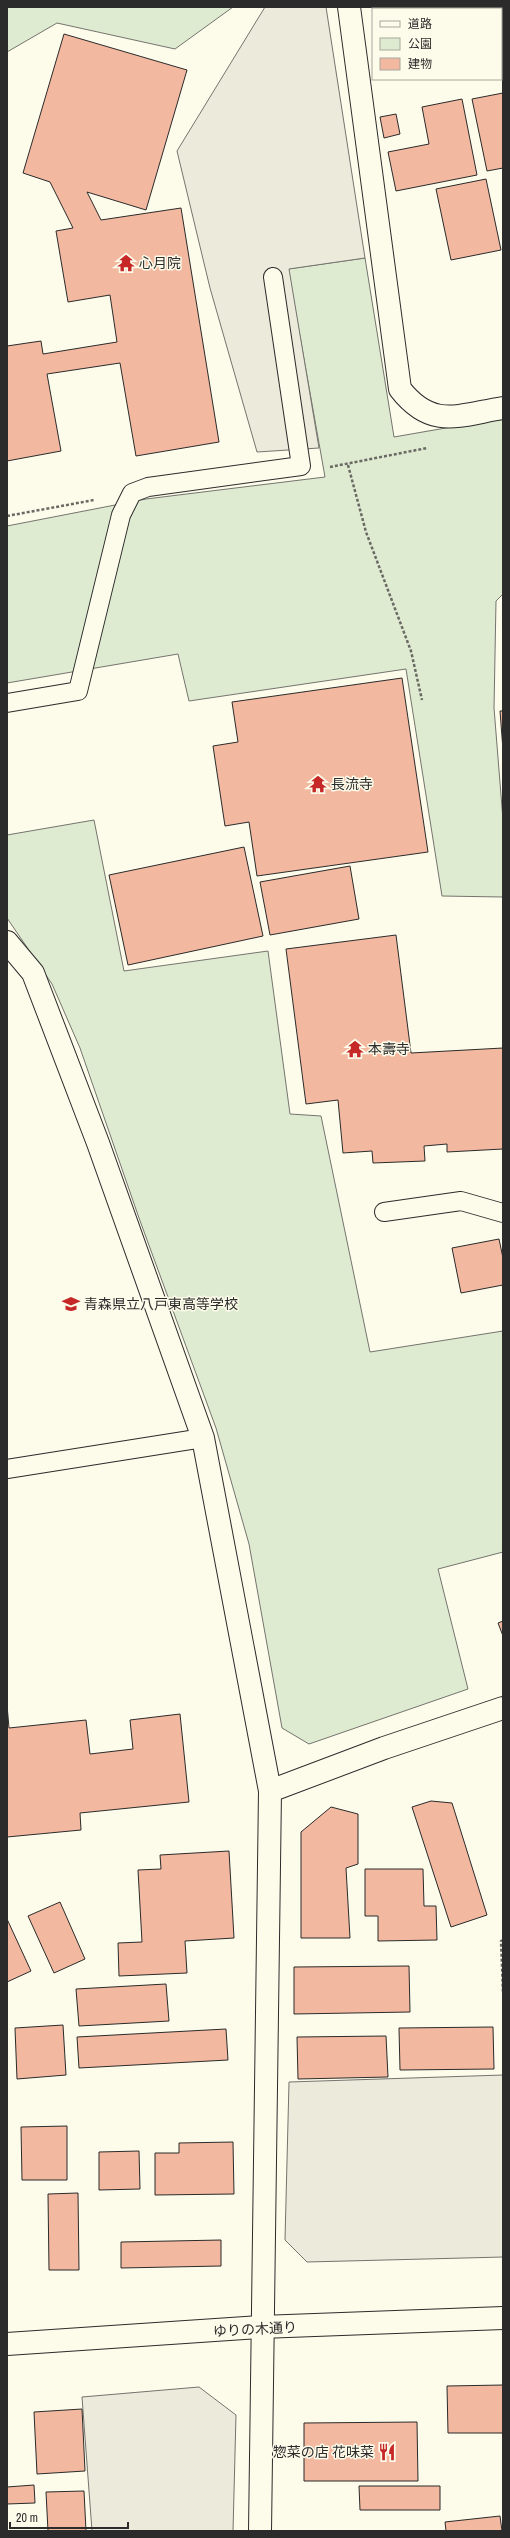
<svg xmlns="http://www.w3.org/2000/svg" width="510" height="2538" font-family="'Archivo Narrow','Noto Sans JP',sans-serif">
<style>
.green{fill:#deebd1;stroke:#74746e}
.parking{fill:#eceadb;stroke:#74746e}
.building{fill:#f2b8a0;stroke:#2b2b2b}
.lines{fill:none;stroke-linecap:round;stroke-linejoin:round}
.service-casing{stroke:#2b2b2b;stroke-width:20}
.minor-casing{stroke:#2b2b2b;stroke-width:24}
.tertiary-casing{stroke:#2b2b2b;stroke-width:24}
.path{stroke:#6a6964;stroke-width:2.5;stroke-dasharray:3 2;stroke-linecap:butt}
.service{stroke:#fdfbea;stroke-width:18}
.minor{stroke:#fdfbea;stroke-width:22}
.tertiary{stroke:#fdfbea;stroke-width:22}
.labels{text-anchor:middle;stroke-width:3;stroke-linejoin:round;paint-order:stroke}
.poi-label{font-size:14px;fill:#2b2b2b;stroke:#fdfbea;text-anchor:start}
.street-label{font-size:14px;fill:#2b2b2b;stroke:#fdfbea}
</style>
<rect width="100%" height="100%" fill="#fdfbea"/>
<path class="green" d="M7,7H233L175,49L57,23L7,52Z
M365,258L394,437L503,418V594L496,601L494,708L503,820V897L442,896L406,669L189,701L178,654L7,683V526L146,499L325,477L288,269Z
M94,820L124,971L268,951L290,1114L321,1116L370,1352L503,1331V1552L438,1569L468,1689L309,1744L282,1728L249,1544L216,1428L139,1218L80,1048L52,984L7,918V835Z"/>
<path class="parking" d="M265,7H326L365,258L289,269L319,448L257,452L210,288L177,151Z
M503,2075V2257L307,2262L285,2240L289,2082Z
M199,2387L236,2415L233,2531H92L82,2397Z"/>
<path class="building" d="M378,7H446V9H378Z
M454,7H499V9H455Z
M501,19L503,29V61H501Z
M64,34L187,70L146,210L87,192L101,220L181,208L219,442L136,456L120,363L47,374L61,451L7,461V346L41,341L43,354L117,342L110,295L68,302L56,231L73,228L50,182L23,173Z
M503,93V168L487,171L472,99Z
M462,99L477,175L396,191L388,152L429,144L422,107Z
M396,114L400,134L384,138L380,117Z
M486,179L501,250L451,260L436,189Z
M402,678L428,852L257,876L249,822L225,826L213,746L238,742L232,702Z
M500,711H503V750Z
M244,847L263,936L128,965L109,875Z
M350,866L359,919L270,935L260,882Z
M396,935L411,1053L503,1048V1149L447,1152V1144L424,1146L425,1161L373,1163L372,1151L343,1153L338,1100L306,1104L286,949Z
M499,1239L503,1258V1285L461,1293L452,1248Z
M503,1621V1636L498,1623Z
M7,1705L9,1728L86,1720L90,1754L133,1749L130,1720L180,1714L189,1802L80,1813L81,1830L7,1837Z
M431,1801L452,1803L487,1915L451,1927L412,1807Z
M331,1807L358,1814V1864L346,1868L350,1938H301V1832Z
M229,1851L234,1938L185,1941L187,1973L119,1976L118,1943L142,1942L138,1870L161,1869L160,1855Z
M365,1869H423L424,1906H436L437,1940L378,1941V1916H365Z
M60,1902L85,1959L54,1973L28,1916Z
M7,1919L31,1971L7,1982Z
M409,1966L410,2012L294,2014V1967Z
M166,1984L169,2021L79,2026L76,1989Z
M63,2025L66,2075L17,2079L15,2028Z
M493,2027L494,2069L400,2070L399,2028Z
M226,2029L228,2060L79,2068L77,2037Z
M386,2036L388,2077L298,2079L297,2037Z
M67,2126V2180H22L21,2127Z
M233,2142L234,2194L155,2195V2153H179V2143Z
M139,2151L140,2189L99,2190V2152Z
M78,2193L79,2270H49L48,2194Z
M221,2240V2266L121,2268V2242Z
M503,2385V2433H448L447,2386Z
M82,2409L85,2471L37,2474L34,2412Z
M417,2422L418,2481H304V2423Z
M34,2485L35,2503L7,2504V2487Z
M359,2486H440V2510H360Z
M84,2491L86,2531H48L46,2492Z
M500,2516L502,2531H446L445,2522Z"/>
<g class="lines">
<g class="service-casing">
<path id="service" d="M7,703L78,691L121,515L132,493L148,487L301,466L273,277
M384,1212L461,1201L503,1213
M7,1469L203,1438"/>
</g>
<g class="minor-casing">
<path id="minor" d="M349,7L400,389C432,430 459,415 503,408
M7,942L33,973L98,1143L203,1438L270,1791L260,2531
M270,1791L384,1748L503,1708"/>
</g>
<g class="tertiary-casing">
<path id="tertiary" d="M7,2344L261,2327L503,2318"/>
</g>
<path class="path" d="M348,465L366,532L411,651L422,700
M330,467L427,448
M7,516L94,500
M503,1940L501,1941L503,1992"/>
<use href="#service" class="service"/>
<use href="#minor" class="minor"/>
<use href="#tertiary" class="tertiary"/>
</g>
<defs>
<g id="temple-bare" transform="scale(1.38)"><path d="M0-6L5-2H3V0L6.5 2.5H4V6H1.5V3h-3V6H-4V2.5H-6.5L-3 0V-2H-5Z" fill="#c62828" stroke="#fdfbea" stroke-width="2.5" paint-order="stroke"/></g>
<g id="school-bare" transform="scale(1.38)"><path d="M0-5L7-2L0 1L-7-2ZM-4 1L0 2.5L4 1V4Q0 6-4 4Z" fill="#c62828" stroke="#fdfbea" stroke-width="2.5" paint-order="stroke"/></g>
<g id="restaurant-bare" transform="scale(1.38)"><path d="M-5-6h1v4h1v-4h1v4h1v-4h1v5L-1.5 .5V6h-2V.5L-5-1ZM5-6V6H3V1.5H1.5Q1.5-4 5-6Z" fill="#c62828" stroke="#fdfbea" stroke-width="2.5" paint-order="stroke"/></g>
</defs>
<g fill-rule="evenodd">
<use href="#temple-bare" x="126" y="263"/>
<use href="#temple-bare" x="318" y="784"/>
<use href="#temple-bare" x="355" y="1049"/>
<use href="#school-bare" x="71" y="1304"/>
<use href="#restaurant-bare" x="387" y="2452"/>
</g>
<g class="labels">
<g class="poi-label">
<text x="139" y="268">心月院</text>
<text x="331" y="789">長流寺</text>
<text x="368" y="1054">本壽寺</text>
<text x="84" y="1309">青森県立八戸東高等学校</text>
<text x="374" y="2457" text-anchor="end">惣菜の店 花味菜</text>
</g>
<g class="street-label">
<text transform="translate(255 2329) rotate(-3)" y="5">ゆりの木通り</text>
</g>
</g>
<rect width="510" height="2538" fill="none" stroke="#2b2b2b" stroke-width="16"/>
<rect x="372" y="8" width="130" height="72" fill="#fdfbea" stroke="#a9a89e"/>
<rect x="380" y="21" width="20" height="6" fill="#fdfbea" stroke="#a9a89e"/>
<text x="408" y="28" font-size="12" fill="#2b2b2b">道路</text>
<rect x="380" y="38" width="20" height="12" fill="#deebd1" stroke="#a9a89e"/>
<text x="408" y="48" font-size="12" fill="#2b2b2b">公園</text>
<rect x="380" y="58" width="20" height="12" fill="#f2b8a0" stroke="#a9a89e"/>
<text x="408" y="68" font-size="12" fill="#2b2b2b">建物</text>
<path d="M10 2522v6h118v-6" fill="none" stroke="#2b2b2b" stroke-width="2"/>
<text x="16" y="2522" font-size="12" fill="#2b2b2b" stroke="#fdfbea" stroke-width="3" paint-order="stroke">20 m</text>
</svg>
